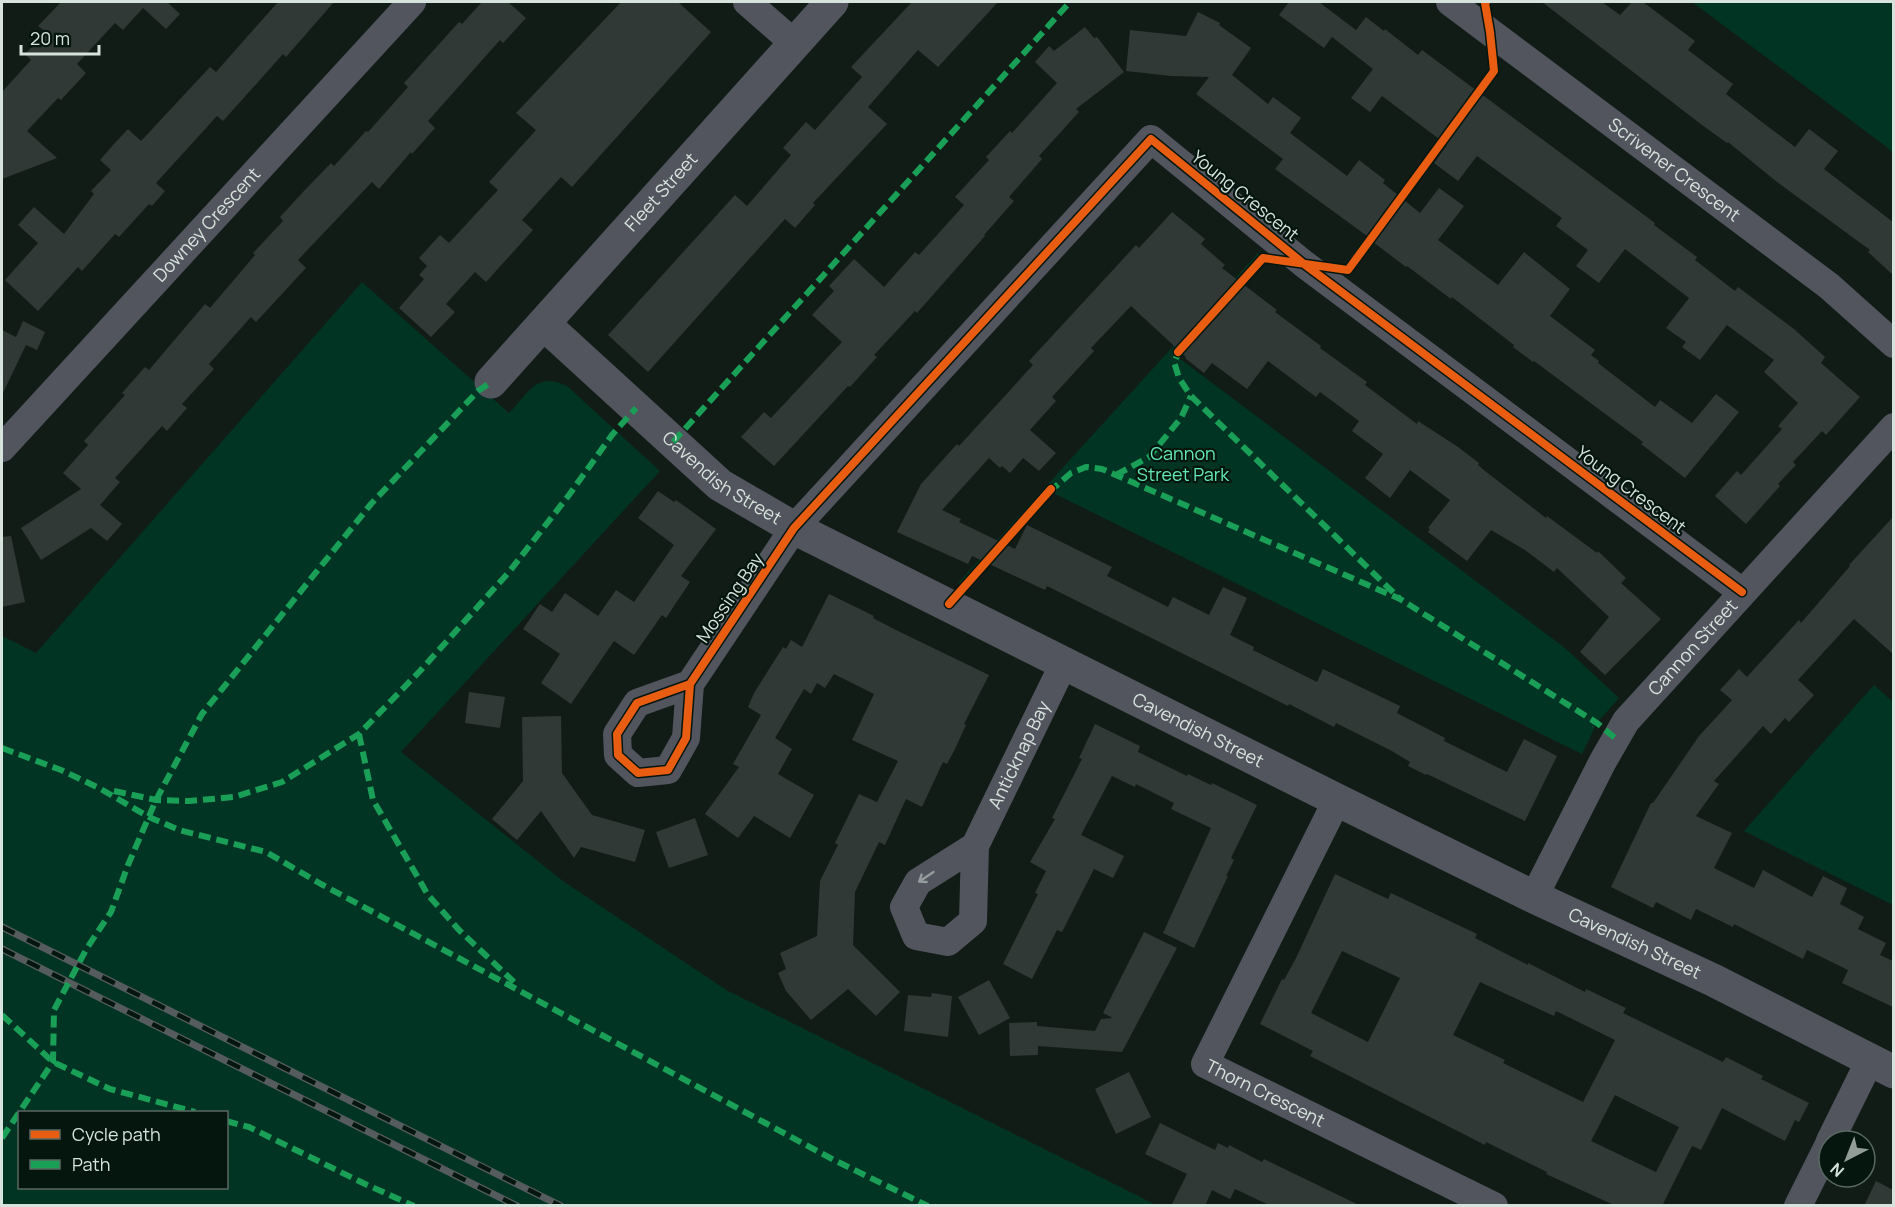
<svg xmlns="http://www.w3.org/2000/svg" width="1895" height="1207" font-family="Manrope,sans-serif">
<style>
.green{fill:#023424;fill-rule:evenodd}
.building{fill:#303935;fill-rule:evenodd}
.lines{fill:none;stroke-linecap:round;stroke-linejoin:round}
.minor{stroke:#52555d;stroke-width:28}
.tertiary{stroke:#52555d;stroke-width:33}
.rail-casing{stroke:#565c5d;stroke-width:7}
.rail{stroke:#05160f;stroke-width:4.5;stroke-dasharray:14;stroke-linecap:butt}
.quiet{stroke:#1a9f57;stroke-width:6;stroke-dasharray:12 6;stroke-linecap:butt}
.cycleway-casing{stroke:#05160f;stroke-width:11}
.cycleway{stroke:#e95d12;stroke-width:8}
.oneway{stroke:#949c9d}
.labels{text-anchor:middle;stroke-width:4.5;stroke-linejoin:round;paint-order:stroke}
.street-label{font-size:18px;fill:#d7e3dd;stroke:#05160f}
.park-label{font-size:18px;fill:#63e9b5;stroke:#05160f}
</style>
<rect width="100%" height="100%" fill="#111c17"/>
<path class="green" d="M1692,2H1893V153L1884,145Z
M1491,68L1499,73L1351,272L1343,267Z
M1258,253L1267,259L1179,358L1565,648L1619,698L1597,723L1582,754L1053,493L968,589L958,583Z
M362,282L509,413C529,393 536,371 567,386L660,471L401,752L563,881L728,991L1156,1205H2V636L36,653ZM20,1112H226V1188H20Z
M1874,685L1893,702V905L1744,831Z"/>
<path class="building" d="M61,2H167L180,14L166,29L143,8L123,30L115,23L77,64L86,73L61,100L58,98L27,131L57,158L2,179V92L31,60L25,54L46,32L38,26Z
M278,2H334L286,57L283,54L223,121L217,116L156,183L165,191L152,206L149,204L119,237L115,234L82,271L78,267L38,311L5,280L38,243L18,225L34,207L64,234L94,194L91,191L111,170L100,160L113,145L128,129L141,141L210,67L216,72Z
M482,2H508L526,18L503,43L500,40L428,121L435,128L412,154L411,152L379,189L372,182L298,260L306,268L256,322L251,317L209,364L214,369L182,404L187,408L167,431L162,426L115,478L120,482L100,505L122,524L107,541L91,528L41,560L21,528L81,489L63,473L88,445L84,441L125,395L122,393L145,367L149,370L205,304L210,308L255,255L253,253L283,221L280,217L303,192L331,163L334,166L366,131L368,132L408,87L404,83L459,22L462,24Z
M621,2H678L711,32L572,187L561,177L522,220L533,230L486,282L475,272L446,304L455,312L431,337L399,308L424,279L419,275L427,266L419,258L440,235L449,243L498,190L489,182L536,130L516,113Z
M912,2H998L938,67L918,50L868,107L887,124L813,203L815,205L795,228L785,219L648,372L608,335L735,195L747,206L791,155L783,148L806,122L815,130L862,77L851,67Z
M1289,2H1319L1356,30L1366,17L1384,31L1385,29L1418,55L1422,50L1655,223L1654,225L1697,257L1695,260L1735,291L1738,287L1794,329L1825,357L1821,363L1860,397L1826,435L1822,431L1793,462L1796,465L1778,484L1780,486L1746,524L1715,496L1737,471L1741,475L1782,429L1778,426L1798,403L1764,372L1774,360L1727,325L1700,360L1682,347L1686,342L1666,328L1689,298L1625,249L1599,283L1576,266L1588,250L1556,226L1562,218L1477,156L1458,181L1434,163L1447,145L1382,96L1370,112L1351,98L1373,69L1332,37L1324,48L1279,15Z
M1542,2H1602L1620,15L1632,2H1643L1695,41L1688,50L1733,84L1726,94L1762,122L1795,147L1809,129L1838,151L1824,169L1893,222V275L1868,252L1870,250L1777,182L1728,142L1727,143L1702,125Z
M1198,12L1220,23L1219,25L1251,48L1232,75L1268,104L1273,97L1301,118L1290,133L1347,176L1359,160L1385,180L1383,183L1420,213L1439,188L1464,206L1438,240L1498,285L1524,252L1570,289L1550,316L1595,350L1591,355L1599,361L1598,363L1655,407L1660,400L1692,423L1716,394L1739,412L1685,478L1641,444L1643,442L1534,361L1533,362L1513,347L1514,345L1452,297L1451,299L1407,266L1406,267L1373,242L1374,241L1275,169L1283,159L1196,94L1209,77L1171,76L1126,71L1130,30L1186,36Z
M1085,27L1094,38L1097,37L1124,72L1076,109L1079,112L1039,156L1042,159L1009,197L1014,201L984,235L985,236L917,313L915,311L874,355L877,357L850,387L848,386L774,466L741,437L764,412L771,418L842,342L812,315L834,291L829,286L854,259L884,287L915,252L919,255L964,205L955,197L989,160L986,157L1010,131L1012,133L1057,83L1035,62L1049,46L1054,51Z
M1172,212L1205,239L1201,244L1225,265L1222,268L1277,310L1275,312L1321,346L1320,348L1367,382L1365,385L1417,424L1418,421L1458,447L1479,463L1478,465L1485,471L1546,518L1547,516L1597,553L1598,551L1626,578L1621,583L1661,619L1605,675L1580,652L1609,617L1557,568L1554,572L1525,550L1491,530L1467,561L1428,532L1430,529L1428,528L1450,500L1410,470L1390,498L1365,478L1383,454L1352,431L1359,421L1320,392L1316,397L1268,361L1247,389L1212,363L1204,373L1185,358L1186,357L1131,306L1091,348L1094,351L1052,397L1056,401L1030,430L1056,453L1039,471L1023,458L1010,473L1002,466L1000,468L989,458L942,510L961,519L959,522L1015,549L1027,525L1112,567L1107,576L1168,607L1173,597L1209,615L1223,587L1247,598L1230,635L1254,647L1253,650L1317,682L1323,669L1400,706L1397,713L1445,738L1444,741L1507,772L1524,739L1557,756L1525,821L1427,774L1426,775L1408,766L1410,762L1390,750L1336,723L1334,727L1289,704L1288,706L1047,586L1045,590L972,556L968,564L897,532L921,484L957,444L959,446L1033,365L1029,361L1136,245L1139,248Z
M23,321L45,332L37,350L26,345L2,395V330L16,337Z
M658,491L674,502L676,500L716,529L681,576L690,582L666,618L662,615L634,655L614,641L571,704L541,683L560,654L523,629L540,604L552,612L565,593L598,616L616,590L634,602L674,545L638,518Z
M1893,517V654L1854,619L1798,680L1814,695L1789,722L1785,718L1771,734L1763,726L1714,781L1719,784L1696,816L1732,833L1714,868L1754,888L1763,870L1812,897L1823,876L1847,888L1840,904L1864,917L1858,929L1886,943L1880,955L1893,961V1007L1842,983L1848,970L1807,950L1803,959L1734,924L1733,927L1696,909L1691,920L1656,902L1653,908L1611,887L1651,803H1653L1699,736L1732,700L1720,690L1739,669L1747,677L1799,620L1801,623L1850,566L1849,565Z
M11,536L25,602L2,607V537Z
M829,594L874,616L873,618L896,630L989,675L964,724L966,725L955,749L947,764L943,762L922,807L906,799L885,845L879,842L855,892L853,945L900,992L876,1016L848,989L811,1020L786,991L778,973L786,969L780,953L817,936L820,881L838,845L835,843L859,794L877,802L898,761L852,740L874,694L834,674L825,688L817,683L811,694L804,689L775,738L792,749L778,774L814,795L790,838L754,816L738,838L705,814L739,767L733,764L761,715L748,707L754,693L783,647L786,649L791,640L802,647Z
M469,692L505,697L500,728L465,723Z
M561,716L562,773L592,815L645,830L635,862L581,847L574,858L541,811L517,840L492,819L523,781L522,717Z
M1095,724L1140,746L1138,752L1187,776L1188,774L1211,785L1212,783L1257,805L1231,858L1234,860L1226,876H1228L1194,948L1163,933L1211,828L1171,809L1174,803L1136,784L1135,787L1112,776L1081,835L1124,856L1113,878L1094,869L1062,932L1057,930L1032,979L1003,964L1038,894L1035,893L1046,871L1030,862L1055,819L1052,818L1082,759L1079,758Z
M695,818L708,855L669,868L656,832Z
M1335,874L1388,899L1391,893L1477,934L1475,938L1528,965V963L1585,992L1586,989L1626,1008L1623,1013L1723,1062L1726,1057L1763,1076L1761,1079L1809,1103L1799,1122L1795,1120L1785,1141L1722,1108L1701,1150L1692,1146L1662,1206H1616L1546,1174L1547,1172L1486,1142L1485,1145L1310,1056L1313,1051L1260,1024L1282,979L1284,980L1296,958ZM1342,951L1400,978L1368,1042L1311,1013ZM1480,982L1554,1016L1556,1011L1615,1040L1583,1102L1503,1063L1505,1060L1453,1035ZM1615,1095L1679,1127L1656,1172L1591,1141Z
M1144,932L1177,948L1122,1052L1038,1046V1055L1010,1056L1009,1023L1037,1022V1026L1095,1031L1101,1019L1113,1018L1103,1013Z
M989,980L1010,1018L979,1035L958,997Z
M932,993L952,996L948,1037L904,1031L908,995L931,997Z
M1129,1072L1151,1117L1116,1134L1095,1089Z
M1160,1123L1215,1150L1218,1143L1228,1148L1229,1145L1262,1162L1264,1159L1361,1206H1271L1235,1189L1230,1199L1212,1190L1205,1206H1171L1187,1174L1145,1154Z
M1876,1181L1893,1190V1206H1864Z"/>
<g class="lines">
<g class="minor">
<path d="M747,2L794,43"/>
<path id="s1" d="M1450,2L1829,286L1894,344"/>
<path id="s2" d="M2,448L412,2"/>
<path d="M690,684L637,703L617,734L618,755L638,773L668,770L686,738L690,684L794,528L1151,139L1304,264L1742,592"/>
<path id="s3" d="M1337,800L1205,1064L1494,1206"/>
<path id="s4" d="M975,846L918,882L904,907L916,936L948,942L973,921L975,846L1064,663"/>
<path id="s5" d="M1534,897L1603,761L1626,721L1894,427"/>
<path d="M1830,1141L1870,1060"/>
<path d="M1798,1206L1829,1144"/>
</g>
<g class="tertiary">
<path id="s6" d="M544,324L720,485L794,528L1337,800L1534,897L1713,980L1894,1072"/>
<path id="s7" d="M491,382L832,2"/>
</g>
<g class="rail-casing">
<path id="rail" d="M2,927L561,1206
M2,949L517,1206"/>
</g>
<use href="#rail" class="rail"/>
<path class="quiet" d="M1181,348L1174,362L1179,378L1191,396L1400,599
M673,442L1070,2
M1116,475L1149,457L1181,418L1191,396
M1049,492L1071,473L1086,467L1102,469L1400,599L1597,723L1615,738
M359,734L373,800L428,895L459,930L514,982
M2,748L61,770L99,788L149,817L179,830L266,852L321,884L834,1160L928,1206
M114,791L156,800L189,801L234,797L282,782L359,734L420,671L509,572L569,495L612,435L636,408
M2,1015L53,1062L110,1089L195,1112
M226,1121L249,1127L363,1183L414,1206
M2,1138L53,1062L54,1010L87,948L111,912L128,865L156,800L202,714L371,504L478,391L491,382"/>
<g class="cycleway-casing">
<path id="cycleway" d="M1178,352L1263,258L1348,270L1494,71L1490,32L1485,3L1486,2
M949,604L1051,489
M690,684L637,703L617,734L618,755L638,773L668,770L686,738L690,684L794,528L1151,139L1304,264L1742,592"/>
</g>
<use href="#cycleway" class="cycleway"/>
</g>
<defs><path id="oneway-shaft" d="M-6 0H5M1.5-3L5.5 0L1.5 3" fill="none" stroke-width="1.6" stroke-linecap="round" stroke-linejoin="round" transform="scale(1.5)"/></defs>
<use class="oneway" href="#oneway-shaft" transform="translate(926 877) rotate(146)"/>
<g class="labels">
<g class="street-label">
<text dy="6" stroke="none"><textPath href="#s1" startOffset="280">Scrivener Crescent</textPath></text>
<text dy="6" stroke="none"><textPath href="#s7" startOffset="255">Fleet Street</textPath></text>
<text transform="translate(1245 196) rotate(39)" y="6">Young Crescent</text>
<text dy="6" stroke="none"><textPath href="#s2" startOffset="303">Downey Crescent</textPath></text>
<text dy="6" stroke="none"><textPath href="#s6" startOffset="236">Cavendish Street</textPath></text>
<text transform="translate(1631 490) rotate(37)" y="6">Young Crescent</text>
<text transform="translate(730 598) rotate(-56)" y="6">Mossing Bay</text>
<text dy="6" stroke="none"><textPath href="#s5" startOffset="298">Cannon Street</textPath></text>
<text dy="6" stroke="none"><textPath href="#s6" startOffset="776">Cavendish Street</textPath></text>
<text dy="6" stroke="none"><textPath href="#s4" startOffset="369">Anticknap Bay</textPath></text>
<text dy="6" stroke="none"><textPath href="#s6" startOffset="1262">Cavendish Street</textPath></text>
<text dy="6" stroke="none"><textPath href="#s3" startOffset="362">Thorn Crescent</textPath></text>
</g>
<g class="park-label">
<text x="1183" y="460">Cannon<tspan x="1183" dy="21">Street Park</tspan></text>
</g>
</g>
<rect width="1895" height="1207" fill="none" stroke="#d7e3dd" stroke-width="6"/>
<rect x="18" y="1111" width="210" height="78" fill="#05160f" stroke="#596861" stroke-width="1.5"/>
<rect x="30" y="1130" width="30" height="9" fill="#e95d12" stroke="#596861" stroke-width="1.5"/>
<text x="72" y="1141" font-size="18" fill="#d7e3dd">Cycle path</text>
<rect x="30" y="1160" width="30" height="9" fill="#1a9f57" stroke="#596861" stroke-width="1.5"/>
<text x="72" y="1171" font-size="18" fill="#d7e3dd">Path</text>
<g transform="translate(1847 1159) rotate(222)"><circle r="28" fill="#05160f" stroke="#596861" stroke-width="1.5"/>
<path d="M0-4.5L10 22L0 15L-10 22Z" fill="#929d98"/>
<text y="-9" font-size="16" font-weight="bold" text-anchor="middle" fill="#d7e3dd">N</text>
</g>
<path d="M21 45v9h78v-9" fill="none" stroke="#d7e3dd" stroke-width="3"/>
<text x="30" y="45" font-size="18" fill="#d7e3dd" stroke="#05160f" stroke-width="4.5" paint-order="stroke">20 m</text>
</svg>
